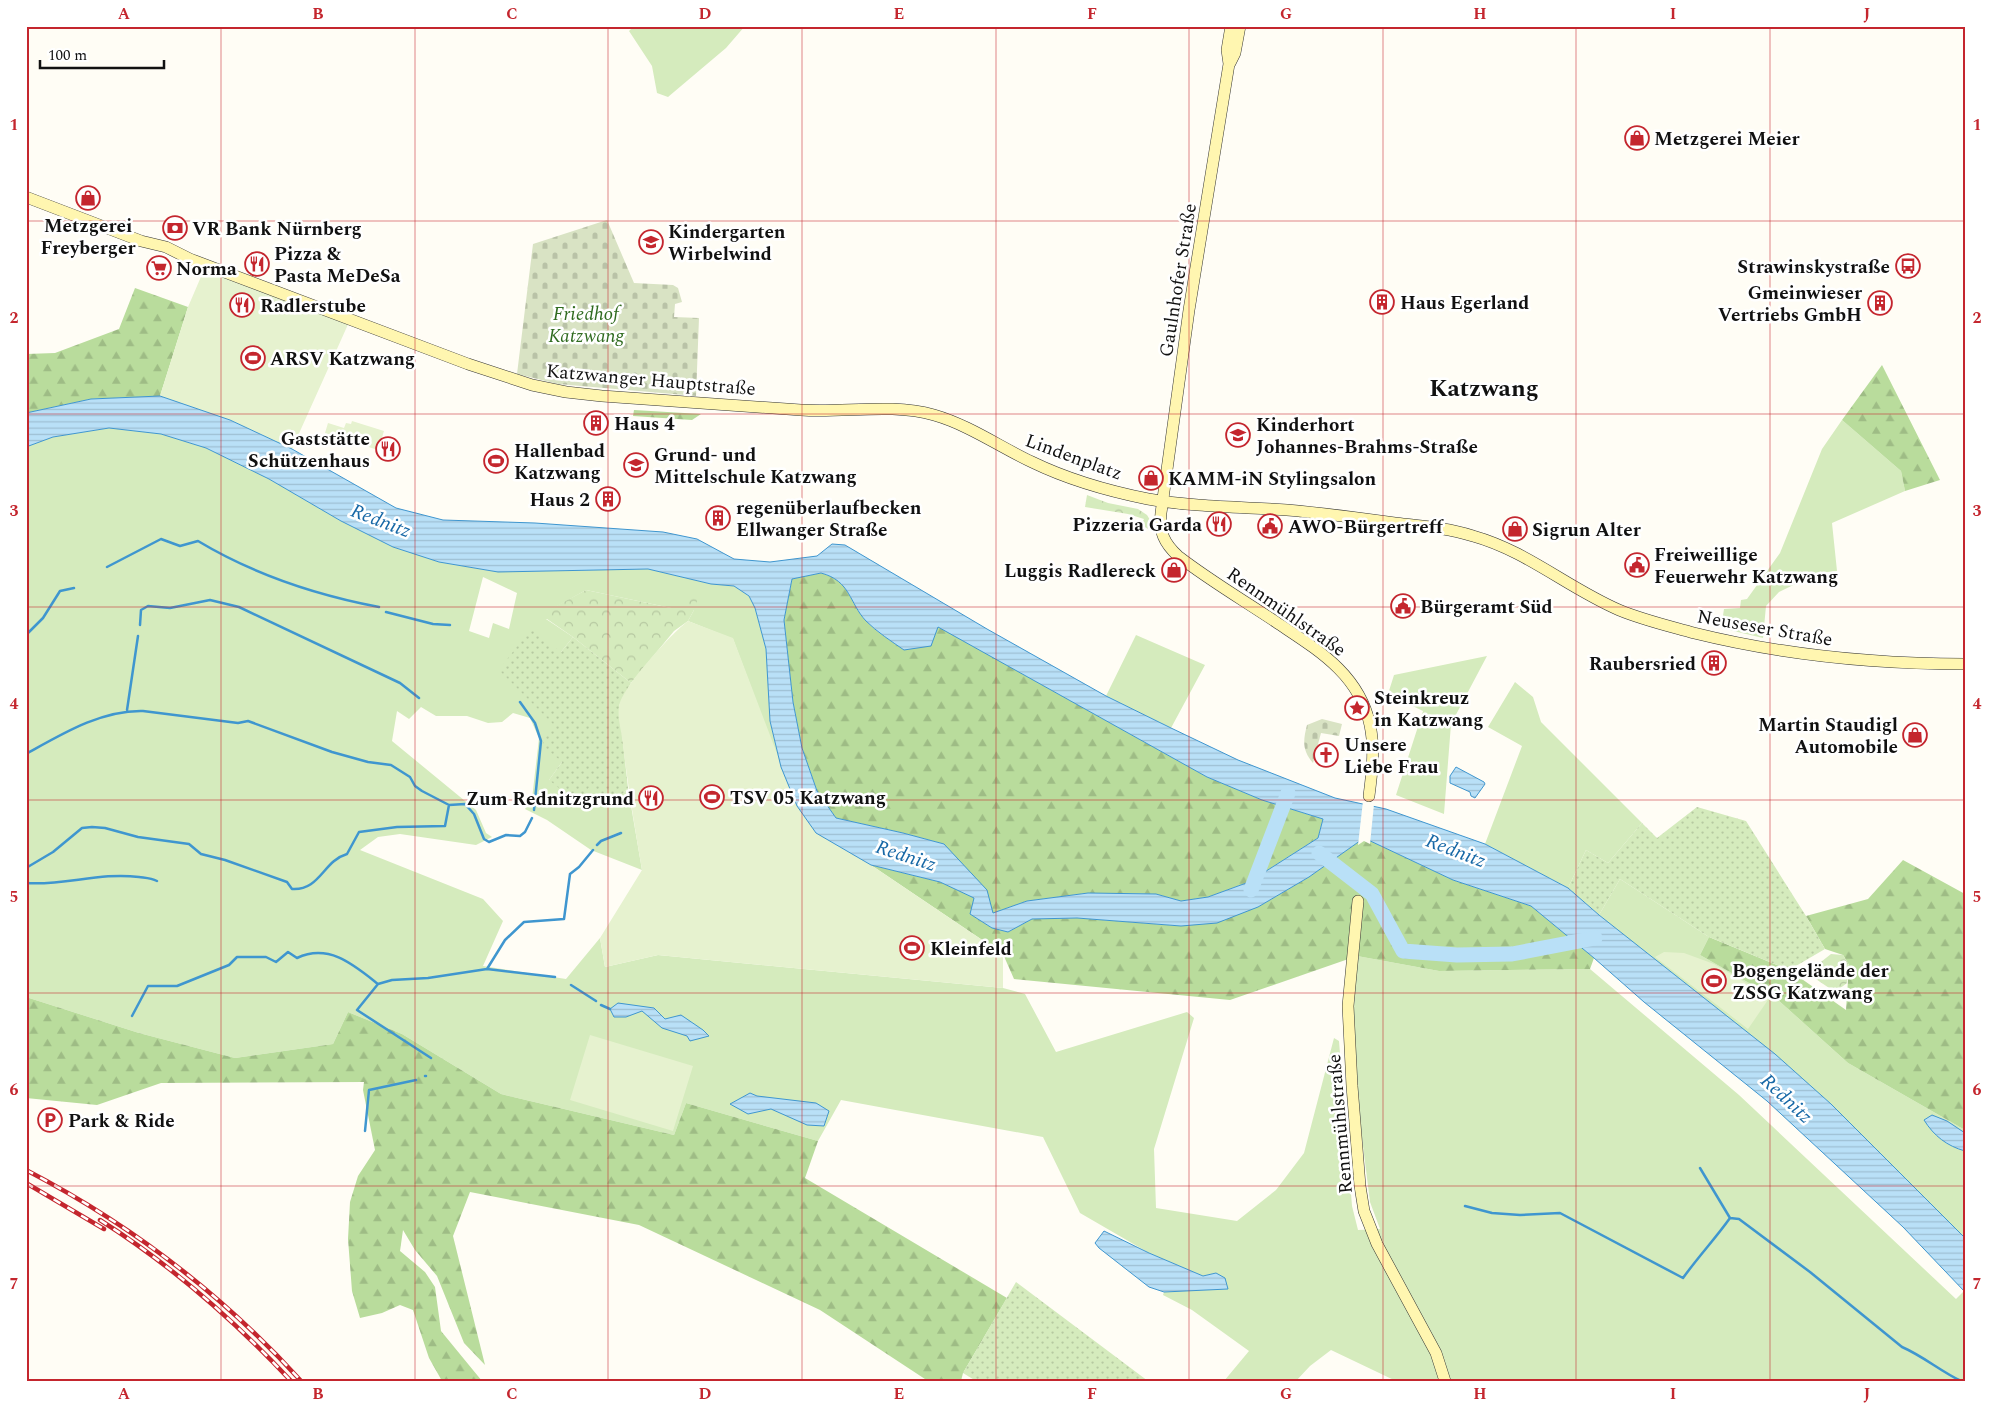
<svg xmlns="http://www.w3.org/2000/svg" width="1991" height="1407" font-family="Spectral,serif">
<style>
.grass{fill:#d5ebbd;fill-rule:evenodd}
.forest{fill:url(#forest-firs)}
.cemetery{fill:url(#cemetery-stones)}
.park{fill:url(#park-crowns)}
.garden{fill:url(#garden-dots)}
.pitch{fill:#e6f2cf}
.water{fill:url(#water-rules);stroke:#3f96cf;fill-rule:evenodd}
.pier{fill:#fffdf5}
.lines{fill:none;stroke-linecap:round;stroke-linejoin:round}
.stream{stroke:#3f96cf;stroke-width:2.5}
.river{stroke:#b9e0f7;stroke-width:15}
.secondary-casing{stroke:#333;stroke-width:12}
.secondary{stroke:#fff6b0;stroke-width:11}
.rail-casing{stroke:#c4262e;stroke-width:4.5}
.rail{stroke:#fff;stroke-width:2.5;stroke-dasharray:8;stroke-linecap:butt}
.grid{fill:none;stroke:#c4262e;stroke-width:1;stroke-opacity:0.55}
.labels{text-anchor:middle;stroke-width:5;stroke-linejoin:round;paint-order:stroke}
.poi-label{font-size:19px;font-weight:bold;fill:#111;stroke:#fff;text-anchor:start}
.street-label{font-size:19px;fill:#111;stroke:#fff}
.park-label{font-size:19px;font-style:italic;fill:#2f6b1f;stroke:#fff}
.water-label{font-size:20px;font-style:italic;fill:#1768a6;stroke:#fff}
.district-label{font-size:24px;font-weight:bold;fill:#111;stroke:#fff}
.neatline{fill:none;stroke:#c4262e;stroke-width:2}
.grid-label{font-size:16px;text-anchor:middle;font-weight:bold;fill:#c4262e}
</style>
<defs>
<pattern id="forest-firs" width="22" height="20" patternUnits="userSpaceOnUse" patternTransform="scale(1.25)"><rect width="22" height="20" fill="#b9dc9c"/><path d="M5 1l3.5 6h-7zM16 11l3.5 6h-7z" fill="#9ebc85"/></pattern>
<pattern id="cemetery-stones" width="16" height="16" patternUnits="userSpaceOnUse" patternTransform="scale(1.25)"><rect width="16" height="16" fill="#d9e3c4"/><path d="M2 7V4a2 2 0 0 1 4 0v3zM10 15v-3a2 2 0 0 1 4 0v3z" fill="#b9c2a7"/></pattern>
<pattern id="park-crowns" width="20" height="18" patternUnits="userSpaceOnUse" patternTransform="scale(1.25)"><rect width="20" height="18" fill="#d5ebbd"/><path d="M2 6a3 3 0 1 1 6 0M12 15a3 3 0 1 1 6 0" fill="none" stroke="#b6c8a1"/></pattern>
<pattern id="garden-dots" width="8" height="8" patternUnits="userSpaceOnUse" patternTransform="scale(1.25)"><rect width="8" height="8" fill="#d5ebbd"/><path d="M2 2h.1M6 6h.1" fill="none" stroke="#b6c8a1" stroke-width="1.8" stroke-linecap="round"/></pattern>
<pattern id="water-rules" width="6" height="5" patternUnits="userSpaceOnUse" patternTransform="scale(1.25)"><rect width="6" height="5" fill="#b9e0f7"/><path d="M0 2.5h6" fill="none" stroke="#9ebfd3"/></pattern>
</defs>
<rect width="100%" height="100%" fill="#fffdf5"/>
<path class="grass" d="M634,26H745L726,48L668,97L657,93L652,66L629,31Z
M1842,420L1901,471L1905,491L1832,523L1837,571L1818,573L1779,592L1766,606L1763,638L1721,628L1724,609L1740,608L1741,600L1747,599L1780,553L1822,449Z
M109,428L161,434L206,448L269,479L341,521L393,547L439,562L498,572L648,569L711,584L734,586L749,596L755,608L766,649L770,721L781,767L733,639L688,621L694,610L671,608L586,590L534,619H546L573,637L561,652L553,724L562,762L549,780L591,784L614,803L628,788L642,870L591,850L547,820L525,809L532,799L539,738L530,718L513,713L502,722L488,723L467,716H436L421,707L409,719L397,711L392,741L476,810L486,833L492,837L476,845L400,834L378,837L360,850L483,899L503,921L483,966L566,979L600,938L605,967L658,955L1003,988L1025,994L1056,1052L1187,1012L1194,1018L1154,1149L1156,1208L1237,1221L1276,1190L1304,1153L1334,1038L1339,1041L1352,1206L1358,1230L1380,1229L1370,1202L1357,1098L1352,1040L1357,956L1439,971L1590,969L1739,1095L1956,1299L1964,1291L1965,1381H1396L1331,1350L1310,1366L1296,1381H1224L1249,1351L1192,1310L1163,1295L1164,1292L1228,1289L1216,1273L1203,1276L1149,1253L1080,1213L1043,1137L841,1100L818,1141L686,1103L674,1135L501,1094L402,1034L348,1012L333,1044L235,1058L139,1033L26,997V447L53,437ZM483,577L517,593L509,629L493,623L489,638L469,631Z
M1136,635L1205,665L1171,728L1106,696Z
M1487,656L1451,724L1444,814L1396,795L1423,711L1388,694L1394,675Z
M1515,682L1533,697L1541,722L1642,823L1608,863L1586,850L1568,888L1485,844L1522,746L1488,727Z
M1620,879L1709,937L1700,955L1777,999L1848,1063L1965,1130V1238L1831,1104L1599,915Z"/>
<path class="forest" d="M135,288L188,307L160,396L91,399L26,413V354L55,353L119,329Z
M1882,365L1940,480L1905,491L1901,471L1842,420Z
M634,410L701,414L692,420L633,416Z
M821,573C851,581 849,603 866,621C877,632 891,641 904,650L937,626L1207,777L1262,800L1323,819L1318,838L1249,882L1208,897L1181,901L1156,894L1088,893L1027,901L993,913L944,844L903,833L836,818L817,791L802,748L793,702L784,620L792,579Z
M1364,838L1453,880L1531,906L1594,958L1590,969L1439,971L1357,956L1230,1000L1014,979L1003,954L871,865L940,882L975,898L970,914L992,928L1008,932L1032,919L1077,918L1181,926L1258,907L1309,877Z
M1903,860L1965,894V1130L1848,1063L1777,999L1700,955L1709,937L1789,970L1846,1010L1849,965L1843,955L1825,949L1806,916L1868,899Z
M26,997L139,1033L235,1058L333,1044L348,1012L402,1034L501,1094L674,1135L686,1103L818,1141L805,1178L1007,1298L963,1373L961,1381H928L820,1310L639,1225L470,1192L453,1236L485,1365L464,1343L437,1276L415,1250L403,1230L400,1251L425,1272L435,1287L441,1331L482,1381H442L429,1358L413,1310L400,1305L382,1313L360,1318L352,1291L348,1239L350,1202L358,1176L375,1150L363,1090L364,1082L161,1083L97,1105L26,1098Z"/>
<path class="cemetery" d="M607,220L634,283L673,285L678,288L682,302L675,304L674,317L699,318L696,396L558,384L517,374L533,244Z
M1322,719L1342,724L1339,736L1321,733L1313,763C1302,750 1303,741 1307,725Z"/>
<path class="park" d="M1087,495L1108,503L1138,509L1147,515L1150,520L1152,531L1141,525L1144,519L1128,514L1085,507Z
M702,586L694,610L688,621L674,631L631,683L573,637L547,619H532L586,590L671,608Z
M1831,954L1843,955L1849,965L1847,983L1835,992L1807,973Z"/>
<path class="garden" d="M531,628L561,652L573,637L631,683L619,706L628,788L614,803L591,785L576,802L549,780L562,762L542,745L553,724L499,670Z
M1697,807L1746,821L1806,916L1825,949L1789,970L1709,937L1620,879L1599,915L1568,888L1586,850L1608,863L1642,823L1657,838Z
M1016,1282L1148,1381H976L963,1373Z"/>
<path class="pitch" d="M206,265L350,320L292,449L230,420L160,396L188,307Z
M352,421L384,431L378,450L325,433L328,423L344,428L346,423L351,424Z
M688,621L733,638L797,806L816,833L871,865L1003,954V988L658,955L605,967L600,938L642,870C635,829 628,787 623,745C622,733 617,718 619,707C621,688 672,633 688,621Z
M1664,952L1684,953L1714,964L1770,997L1748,1029L1655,957Z
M590,1035L693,1066L673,1131L570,1100Z"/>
<path class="water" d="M160,396L230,420L292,449L396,508L443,520L535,523L663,532L697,539L734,559L770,562L817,556L832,544L845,545L987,629L1106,696L1171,728L1238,760L1335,798L1386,809L1485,844L1568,888L1599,915L1775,1054L1831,1104L1965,1238V1292L1903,1227L1767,1101L1644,1002L1594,958L1531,906L1453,880L1364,838L1309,877L1258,907L1217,923L1181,926L1077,918L1032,919L1008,932L992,928L970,914L974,898L940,882L871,865L816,833L797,806L781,767L770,721L766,649L755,608L749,596L734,586L711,584L648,569L498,572L439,562L393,547L341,521L269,479L206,448L161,434L109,428L53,437L26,447V413L91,399ZM821,573C851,581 849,603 866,621C877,632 891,641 904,650L931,646L938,627L1207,777L1262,800L1323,819L1318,838L1249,882L1208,897L1181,901L1156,894L1088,893L1027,901L993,913L987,890L944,844L903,833L836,818L817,791L802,748L793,702L784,620L792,579Z
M1456,767L1484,782L1485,784L1475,798L1471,796L1470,792L1450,783V776Z
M618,1003L654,1008L665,1019L681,1015L703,1030L709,1036L690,1041L687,1036L662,1028L642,1011L626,1017H614L610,1009Z
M750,1093L757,1096L816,1103L829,1111L824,1126L807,1125L771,1109L748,1114L730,1104Z
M1932,1115L1947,1121L1965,1133V1151C1947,1146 1934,1136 1924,1120Z
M1104,1231L1149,1253L1203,1276L1216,1273L1225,1278L1228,1289L1164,1292L1149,1287L1099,1248L1095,1243Z"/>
<path class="pier" d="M1363,801L1374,804L1370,844L1364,841L1358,845Z"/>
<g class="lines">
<path class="stream" d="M107,567L161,539L180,546L198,541C253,574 316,595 379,607
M386,612L433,624L450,625
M140,625L141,610L148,606L170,608L210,600L239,607L400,683L419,698
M26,635L43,618L60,591L74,588
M520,702L535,723L541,741L534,810
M127,710L138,636
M26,754C62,734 101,710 143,711L238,723L248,721L332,752L368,762L391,765L410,777L415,786L422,791L449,805
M597,845L601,841L621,833
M26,868L53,852L82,828L92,827L105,828L138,837L189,844L201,854L225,860L287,882L292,889C320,891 323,861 347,854L359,832L397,827L445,826L449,805L465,804L474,814L484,839L489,842L506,835L520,836L525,832L532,818
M26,883C64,886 99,872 139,877C146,878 151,878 157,881
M487,969L555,977
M571,985L596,1001
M601,1005L610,1009
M132,1016L148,986H177L229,965L237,957H266L276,962L288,952L297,958C329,943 354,965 378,984
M431,1058L357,1010L378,984L392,980L428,978L487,969L505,940L524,922L564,919L570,874L579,867L593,850
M425,1076H426
M365,1131L369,1090L416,1080
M1700,1168L1730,1218L1739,1219L1810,1272L1902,1347C1923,1356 1940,1371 1961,1381
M1465,1206L1492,1213L1520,1215L1560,1213L1683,1278C1698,1257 1715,1239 1730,1218"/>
<path class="river" d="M1319,853L1372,894L1403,951L1457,955L1512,954L1595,938
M1251,890L1288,793"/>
<g class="secondary-casing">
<path id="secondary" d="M1231,26L1227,50L1229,64L1189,310L1161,513C1159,532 1164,543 1178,556C1209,580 1243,600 1276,622C1316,649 1359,673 1370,725C1375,749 1372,773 1369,796
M1230,63L1235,53L1240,26
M26,197L141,241L166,247L190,259L468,364L532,385L566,392L602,396L801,410C845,413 891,403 934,415C969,425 1000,447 1032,462C1069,480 1108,491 1148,499C1194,507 1241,507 1287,510C1323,513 1359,518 1395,523C1421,526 1448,528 1473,536C1527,551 1568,588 1619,610C1643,620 1669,626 1694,633C1783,655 1873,664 1965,664
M1358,901L1348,1006L1352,1086L1360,1186L1364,1211L1377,1244L1436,1353L1445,1381"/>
</g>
<use href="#secondary" class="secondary"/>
<g class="rail-casing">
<path id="rail" d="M26,1170C130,1224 222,1294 301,1381
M26,1183L104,1229
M100,1220C171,1265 233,1319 291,1381"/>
</g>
<use href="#rail" class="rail"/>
</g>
<path class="grid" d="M221,26V1381M415,26V1381M608,26V1381M802,26V1381M996,26V1381M1189,26V1381M1383,26V1381M1576,26V1381M1770,26V1381M26,221H1965M26,414H1965M26,607H1965M26,800H1965M26,993H1965M26,1186H1965"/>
<defs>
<g id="shop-ring" transform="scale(1.25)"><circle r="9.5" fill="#fff" stroke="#c4262e" stroke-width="1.5"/><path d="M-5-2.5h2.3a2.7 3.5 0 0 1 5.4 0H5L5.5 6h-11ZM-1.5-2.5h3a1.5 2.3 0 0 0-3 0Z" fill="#c4262e"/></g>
<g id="bank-ring" transform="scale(1.25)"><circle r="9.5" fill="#fff" stroke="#c4262e" stroke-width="1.5"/><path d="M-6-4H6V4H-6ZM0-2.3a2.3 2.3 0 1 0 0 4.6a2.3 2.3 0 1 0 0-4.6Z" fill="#c4262e"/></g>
<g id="school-ring" transform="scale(1.25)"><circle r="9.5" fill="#fff" stroke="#c4262e" stroke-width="1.5"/><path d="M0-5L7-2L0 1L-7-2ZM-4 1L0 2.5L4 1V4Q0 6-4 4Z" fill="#c4262e"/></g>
<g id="restaurant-ring" transform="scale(1.25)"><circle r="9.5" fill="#fff" stroke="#c4262e" stroke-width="1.5"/><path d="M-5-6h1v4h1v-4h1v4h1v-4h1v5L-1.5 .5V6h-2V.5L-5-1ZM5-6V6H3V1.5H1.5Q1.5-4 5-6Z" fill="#c4262e"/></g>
<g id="bus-ring" transform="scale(1.25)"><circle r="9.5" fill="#fff" stroke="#c4262e" stroke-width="1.5"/><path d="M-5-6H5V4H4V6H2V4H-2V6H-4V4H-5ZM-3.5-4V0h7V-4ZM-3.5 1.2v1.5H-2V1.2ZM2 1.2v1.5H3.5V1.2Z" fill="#c4262e"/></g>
<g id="supermarket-ring" transform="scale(1.25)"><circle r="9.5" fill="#fff" stroke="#c4262e" stroke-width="1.5"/><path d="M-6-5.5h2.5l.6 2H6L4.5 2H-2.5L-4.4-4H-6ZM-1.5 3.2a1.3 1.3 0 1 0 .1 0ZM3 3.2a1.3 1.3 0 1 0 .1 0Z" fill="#c4262e"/></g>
<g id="building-ring" transform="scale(1.25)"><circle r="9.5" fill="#fff" stroke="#c4262e" stroke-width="1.5"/><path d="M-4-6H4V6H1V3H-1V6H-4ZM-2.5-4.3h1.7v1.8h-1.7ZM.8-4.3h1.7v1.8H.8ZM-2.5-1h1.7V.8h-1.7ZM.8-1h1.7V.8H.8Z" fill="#c4262e"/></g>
<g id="stadium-ring" transform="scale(1.25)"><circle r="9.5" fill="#fff" stroke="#c4262e" stroke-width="1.5"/><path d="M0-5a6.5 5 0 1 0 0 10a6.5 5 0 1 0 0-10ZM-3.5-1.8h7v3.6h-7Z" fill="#c4262e"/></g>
<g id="civic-ring" transform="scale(1.25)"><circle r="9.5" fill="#fff" stroke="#c4262e" stroke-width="1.5"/><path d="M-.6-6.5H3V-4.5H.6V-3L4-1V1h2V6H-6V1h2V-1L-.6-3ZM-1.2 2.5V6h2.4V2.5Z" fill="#c4262e"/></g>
<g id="sight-ring" transform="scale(1.25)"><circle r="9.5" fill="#fff" stroke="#c4262e" stroke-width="1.5"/><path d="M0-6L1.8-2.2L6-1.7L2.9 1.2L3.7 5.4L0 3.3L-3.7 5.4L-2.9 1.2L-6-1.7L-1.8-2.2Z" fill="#c4262e"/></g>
<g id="church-ring" transform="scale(1.25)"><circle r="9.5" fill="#fff" stroke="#c4262e" stroke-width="1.5"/><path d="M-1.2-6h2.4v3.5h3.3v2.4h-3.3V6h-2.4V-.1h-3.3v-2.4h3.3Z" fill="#c4262e"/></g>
<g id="parking-ring" transform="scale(1.25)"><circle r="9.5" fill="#fff" stroke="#c4262e" stroke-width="1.5"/><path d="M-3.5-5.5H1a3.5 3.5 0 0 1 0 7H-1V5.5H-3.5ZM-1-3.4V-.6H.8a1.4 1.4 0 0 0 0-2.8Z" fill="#c4262e"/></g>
</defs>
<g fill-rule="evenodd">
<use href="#shop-ring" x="1637" y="138"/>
<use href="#shop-ring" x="88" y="198"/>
<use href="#bank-ring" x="175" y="228"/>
<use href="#school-ring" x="651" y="242"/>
<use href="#restaurant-ring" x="257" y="264"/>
<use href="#bus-ring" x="1908" y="266"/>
<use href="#supermarket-ring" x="159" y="268"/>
<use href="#building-ring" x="1382" y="302"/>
<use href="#building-ring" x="1880" y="303"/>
<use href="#restaurant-ring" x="242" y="305"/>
<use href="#stadium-ring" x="253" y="358"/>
<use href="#building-ring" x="596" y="423"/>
<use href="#school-ring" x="1238" y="435"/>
<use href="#restaurant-ring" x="388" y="449"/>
<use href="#stadium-ring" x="496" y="461"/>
<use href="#school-ring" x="636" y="465"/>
<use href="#shop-ring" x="1151" y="478"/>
<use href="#building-ring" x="608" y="499"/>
<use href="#building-ring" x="718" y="518"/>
<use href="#restaurant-ring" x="1219" y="524"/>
<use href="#civic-ring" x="1270" y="526"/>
<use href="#shop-ring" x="1515" y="529"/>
<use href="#civic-ring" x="1637" y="565"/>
<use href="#shop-ring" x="1174" y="570"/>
<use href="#civic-ring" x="1403" y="606"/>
<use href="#building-ring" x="1714" y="663"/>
<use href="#sight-ring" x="1357" y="708"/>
<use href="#shop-ring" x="1915" y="735"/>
<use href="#church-ring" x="1326" y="755"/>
<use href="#stadium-ring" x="712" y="797"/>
<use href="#restaurant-ring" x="651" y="798"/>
<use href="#stadium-ring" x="912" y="948"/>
<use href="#stadium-ring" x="1714" y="981"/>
<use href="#parking-ring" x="50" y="1120"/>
</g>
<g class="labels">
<g class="poi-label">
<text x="1654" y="145">Metzgerei Meier</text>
<text x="88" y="232" text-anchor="middle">Metzgerei<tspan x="88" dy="22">Freyberger</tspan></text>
<text x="192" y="235">VR Bank Nürnberg</text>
<text x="668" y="238">Kindergarten<tspan x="668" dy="22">Wirbelwind</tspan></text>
<text x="274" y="260">Pizza &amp;<tspan x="274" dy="22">Pasta MeDeSa</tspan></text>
<text x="1890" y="273" text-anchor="end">Strawinskystraße</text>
<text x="176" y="275">Norma</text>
<text x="1862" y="299" text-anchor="end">Gmeinwieser<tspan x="1862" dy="22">Vertriebs GmbH</tspan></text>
<text x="1400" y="309">Haus Egerland</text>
<text x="260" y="312">Radlerstube</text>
<text x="270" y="365">ARSV Katzwang</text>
<text x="614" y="430">Haus 4</text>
<text x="1256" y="431">Kinderhort<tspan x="1256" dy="22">Johannes-Brahms-Straße</tspan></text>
<text x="370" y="445" text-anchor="end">Gaststätte<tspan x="370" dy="22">Schützenhaus</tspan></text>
<text x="514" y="457">Hallenbad<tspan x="514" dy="22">Katzwang</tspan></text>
<text x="654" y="461">Grund- und<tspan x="654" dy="22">Mittelschule Katzwang</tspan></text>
<text x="1168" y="485">KAMM-iN Stylingsalon</text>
<text x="590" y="506" text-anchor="end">Haus 2</text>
<text x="736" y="514">regenüberlaufbecken<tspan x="736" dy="22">Ellwanger Straße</tspan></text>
<text x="1202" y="531" text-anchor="end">Pizzeria Garda</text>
<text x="1288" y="533">AWO-Bürgertreff</text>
<text x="1532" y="536">Sigrun Alter</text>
<text x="1654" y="561">Freiweillige<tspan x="1654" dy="22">Feuerwehr Katzwang</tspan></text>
<text x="1156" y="577" text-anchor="end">Luggis Radlereck</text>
<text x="1420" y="613">Bürgeramt Süd</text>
<text x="1696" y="670" text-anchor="end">Raubersried</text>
<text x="1374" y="704">Steinkreuz<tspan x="1374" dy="22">in Katzwang</tspan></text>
<text x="1898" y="731" text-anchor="end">Martin Staudigl<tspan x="1898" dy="22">Automobile</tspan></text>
<text x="1344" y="751">Unsere<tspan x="1344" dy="22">Liebe Frau</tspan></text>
<text x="730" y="804">TSV 05 Katzwang</text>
<text x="634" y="805" text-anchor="end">Zum Rednitzgrund</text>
<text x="930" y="955">Kleinfeld</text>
<text x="1732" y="977">Bogengelände der<tspan x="1732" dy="22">ZSSG Katzwang</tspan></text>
<text x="68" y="1127">Park &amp; Ride</text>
</g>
<g class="street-label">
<text transform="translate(1177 280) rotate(-81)" y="7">Gaulnhofer Straße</text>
<text transform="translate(651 379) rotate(5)" y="7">Katzwanger Hauptstraße</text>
<text transform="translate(1074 456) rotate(20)" y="7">Lindenplatz</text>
<text transform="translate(1287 611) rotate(35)" y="7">Rennmühlstraße</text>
<text transform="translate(1765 627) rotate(10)" y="7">Neuseser Straße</text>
<text transform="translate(1339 1124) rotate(-95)" y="7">Rennmühlstraße</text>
</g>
<g class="park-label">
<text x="586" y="320">Friedhof<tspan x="586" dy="22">Katzwang</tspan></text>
</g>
<g class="water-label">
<text transform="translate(381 520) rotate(21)" y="7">Rednitz</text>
<text transform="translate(1456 850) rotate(21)" y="7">Rednitz</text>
<text transform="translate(906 855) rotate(18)" y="7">Rednitz</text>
<text transform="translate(1787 1098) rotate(43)" y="7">Rednitz</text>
</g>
<g class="district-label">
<text x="1484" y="396">Katzwang</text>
</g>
</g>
<rect width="1991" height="1407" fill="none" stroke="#ffffff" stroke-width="55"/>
<path d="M40 60v8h124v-8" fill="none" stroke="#111111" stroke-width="2.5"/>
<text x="48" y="60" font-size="15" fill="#111111" stroke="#ffffff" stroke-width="4" paint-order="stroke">100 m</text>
<rect x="28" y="28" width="1936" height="1352" class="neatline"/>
<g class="grid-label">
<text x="124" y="19">A</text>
<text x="318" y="19">B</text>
<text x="512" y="19">C</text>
<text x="705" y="19">D</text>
<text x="899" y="19">E</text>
<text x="1092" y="19">F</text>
<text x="1286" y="19">G</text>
<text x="1480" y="19">H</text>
<text x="1673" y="19">I</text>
<text x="1867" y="19">J</text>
<text x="14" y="130">1</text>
<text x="1977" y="130">1</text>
<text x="14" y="323">2</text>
<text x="1977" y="323">2</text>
<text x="14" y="516">3</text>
<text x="1977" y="516">3</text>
<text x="14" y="709">4</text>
<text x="1977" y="709">4</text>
<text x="14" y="902">5</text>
<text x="1977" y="902">5</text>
<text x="14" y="1095">6</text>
<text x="1977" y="1095">6</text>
<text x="14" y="1289">7</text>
<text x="1977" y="1289">7</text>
<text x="124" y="1399">A</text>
<text x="318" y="1399">B</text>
<text x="512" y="1399">C</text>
<text x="705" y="1399">D</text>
<text x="899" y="1399">E</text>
<text x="1092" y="1399">F</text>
<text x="1286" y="1399">G</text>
<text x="1480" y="1399">H</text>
<text x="1673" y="1399">I</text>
<text x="1867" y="1399">J</text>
</g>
</svg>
